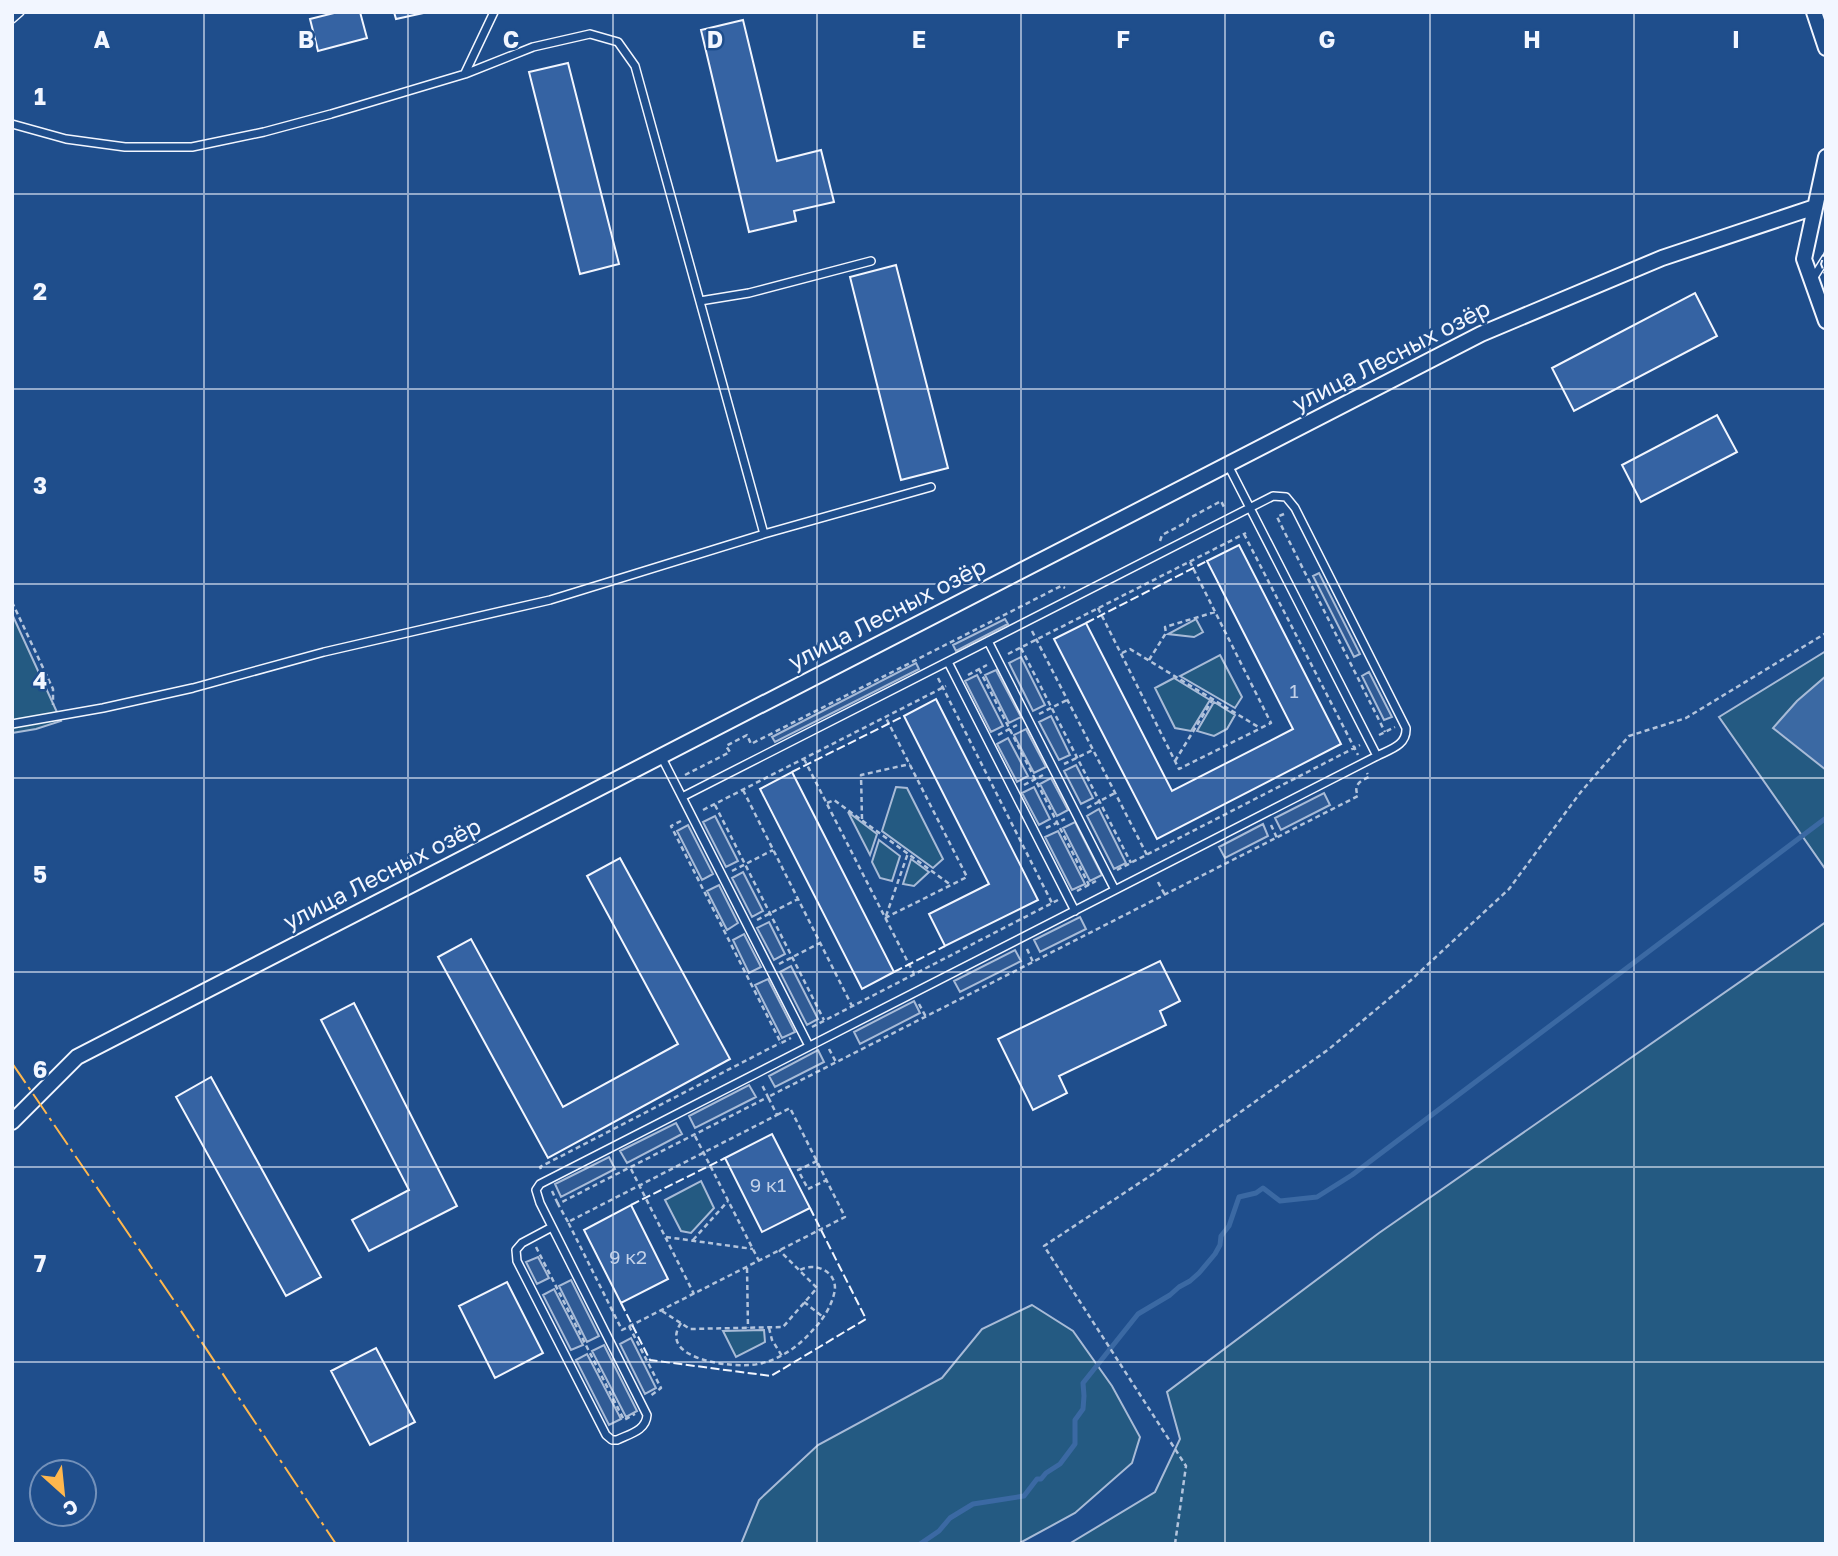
<svg xmlns="http://www.w3.org/2000/svg" width="1838" height="1556" font-family="'Golos Text',sans-serif">
<style>
.green{fill:#245a82;stroke:#a8bbd7;stroke-width:2}
.parking{fill:#305b95;stroke:#a8bbd7;stroke-width:2}
.water{fill:#3b69a3;stroke:#a8bbd7;stroke-width:2}
.lines{fill:none;stroke-linecap:round;stroke-linejoin:round}
.stream{stroke:#3b69a3;stroke-width:5}
.building{fill:#3563a3;stroke:#f2f6ff;stroke-width:2}
.lane-casing{stroke:#f2f6ff;stroke-width:10}
.street-casing{stroke:#f2f6ff;stroke-width:18}
.path{stroke:#b3c4dc;stroke-width:2.5;stroke-dasharray:5 3.5;stroke-linecap:butt}
.lane{stroke:#1f4e8c;stroke-width:7}
.street{stroke:#1f4e8c;stroke-width:14}
.fence{stroke:#f2f6ff;stroke-width:2;stroke-dasharray:9 3.5;stroke-linecap:butt}
.power{stroke:#ffb74d;stroke-width:2;stroke-dasharray:24 5 3.5 5;stroke-linecap:butt}
.grid{fill:none;stroke:#f2f6ff;stroke-width:2;stroke-opacity:0.55}
.labels{text-anchor:middle;stroke-width:5;stroke-linejoin:round;paint-order:stroke}
.number-label{font-size:19px;fill:#c3d1e8}
.street-label{font-size:23px;fill:#f2f6ff;stroke:#1f4e8c}
.grid-label{font-size:23px;text-anchor:middle;font-weight:bold;fill:#f2f6ff;stroke:#1f4e8c;stroke-width:5;stroke-linejoin:round;paint-order:stroke}
</style>
<rect width="100%" height="100%" fill="#1f4e8c"/>
<path class="green" d="M12,614L61,721L36,729L12,733Z
M1196,619L1203,632L1194,637L1168,634Z
M1826,651V870L1719,717Z
M1220,655L1242,697L1235,708L1180,676Z
M1174,678L1210,700L1191,731L1175,728L1155,688Z
M1214,702L1235,715L1227,729L1214,736L1197,731Z
M896,787L907,788L943,859L933,868L882,831Z
M848,812L877,834L870,855Z
M879,840L900,856L892,881L880,878L872,862Z
M911,859L929,872L914,886L903,884Z
M1826,922V1544H1069L1155,1492L1180,1439L1167,1392L1379,1233Z
M701,1181L714,1208L691,1233L681,1231L665,1200Z
M1032,1305L1073,1331L1112,1386L1140,1437L1132,1463L1075,1513L1018,1544H741L759,1500L818,1445L942,1378L982,1329Z
M764,1330L765,1342L736,1357L723,1331Z"/>
<path class="parking" d="M1319,573L1360,654L1354,657L1313,576Z
M1005,619L1008,624L956,651L953,645Z
M1021,657L1045,705L1033,711L1009,663Z
M916,663L919,669L775,742L772,737Z
M996,670L1021,717L1009,723L985,675Z
M1369,672L1392,717L1384,720L1362,676Z
M977,675L1003,726L991,732L965,681Z
M1051,716L1070,755L1059,760L1039,722Z
M1026,729L1046,767L1034,773L1014,735Z
M1008,738L1028,776L1017,782L997,744Z
M1076,765L1093,798L1081,804L1064,771Z
M1051,778L1068,810L1057,816L1040,784Z
M1034,787L1050,819L1039,825L1022,793Z
M1324,793L1330,805L1281,830L1275,818Z
M1099,809L1126,863L1114,869L1087,816Z
M715,816L738,861L726,867L703,822Z
M1075,822L1102,875L1090,881L1063,828Z
M1263,824L1268,836L1225,858L1219,847Z
M688,825L713,874L702,880L677,831Z
M1058,831L1085,884L1072,890L1045,837Z
M743,872L763,911L752,917L732,878Z
M719,885L738,923L727,930L707,891Z
M1080,917L1086,929L1040,952L1034,940Z
M769,922L785,954L774,960L757,928Z
M744,934L761,967L749,973L733,940Z
M1015,950L1021,961L960,992L954,981Z
M791,966L818,1019L807,1025L780,972Z
M768,979L795,1032L782,1038L755,985Z
M914,1001L920,1013L860,1044L854,1032Z
M818,1050L824,1062L775,1087L769,1076Z
M749,1085L756,1097L695,1128L689,1116Z
M676,1123L682,1134L627,1163L620,1151Z
M609,1157L615,1169L561,1197L555,1184Z
M538,1257L549,1278L537,1284L526,1262Z
M571,1280L599,1336L587,1342L559,1286Z
M554,1289L583,1345L571,1350L543,1295Z
M631,1338L656,1388L645,1394L620,1344Z
M604,1345L637,1411L626,1417L592,1351Z
M587,1354L621,1419L609,1425L576,1360Z"/>
<path class="water" d="M1826,676V770L1773,728L1797,701Z"/>
<g class="lines">
<path class="stream" d="M920,1544L939,1531L950,1518L973,1504L1024,1496L1037,1479H1041L1046,1473L1060,1464L1075,1444V1420L1083,1409L1084,1396L1083,1383L1138,1314L1170,1295L1179,1287L1190,1281L1199,1273L1215,1254L1220,1245L1221,1236L1229,1226L1239,1197L1256,1193L1263,1188L1280,1201L1317,1197L1352,1175L1826,818"/>
</g>
<path class="building" d="M338,12H360L367,38L318,51L310,19Z
M394,12H428L396,19Z
M743,20L777,161L821,150L834,202L794,211L796,221L749,232L701,30Z
M568,63L619,264L580,274L529,72Z
M896,265L948,468L901,480L850,277Z
M1695,293L1717,336L1574,411L1552,368Z
M1717,415L1737,452L1641,502L1622,465Z
M1239,545L1341,744L1157,839L1054,639L1086,623L1172,791L1293,729L1207,561Z
M936,699L1038,900L945,946L929,914L989,884L904,716Z
M792,772L894,972L862,989L760,789Z
M620,858L730,1059L548,1158L438,957L471,939L563,1107L678,1044L587,876Z
M1160,961L1180,1001L1160,1011L1166,1025L1059,1076L1067,1093L1033,1110L998,1039Z
M354,1003L457,1206L369,1251L352,1220L409,1190L321,1020Z
M211,1077L321,1277L286,1296L176,1097Z
M772,1134L810,1208L762,1232L725,1158Z
M631,1205L668,1279L621,1303L584,1230Z
M507,1282L543,1353L495,1378L459,1306Z
M376,1348L415,1422L370,1445L331,1371Z"/>
<g class="lines">
<g class="lane-casing">
<path id="lane" d="M12,19L20,12
M465,73L494,12
M12,124L66,139L125,147H192L264,132L331,114L465,74L533,47L590,34L618,42L635,66L764,534L931,487
M1812,280L1826,258
M700,301L749,293L871,261
M988,641L1115,890
M948,662L1075,911
M12,724L103,708L193,688L324,652L550,600L764,534
M661,756L682,797
M809,1046L682,797L1273,496L1286,497L1295,508L1406,728C1407,745 1391,749 1377,756
M552,1227L522,1243L516,1250L517,1261L606,1435L612,1440H617C629,1434 646,1431 647,1415L540,1203L536,1190L540,1184L1377,756L1228,465"/>
</g>
<g class="street-casing">
<path id="street" d="M1814,12L1826,48
M1826,157L1804,259L1826,321
M12,1122L77,1057L1481,334L1662,258L1815,207"/>
</g>
<path class="path" d="M1284,514L1277,517L1385,732
M1244,534L1358,755
M1160,541L1162,535L1187,522L1188,519L1221,501L1225,509
M12,602L53,689V705
M1098,608L1179,769L1271,723L1190,562
M1032,631L1147,855
M1021,648L1131,863
M1122,653L1130,649L1260,728
M1008,654L1246,533
M1149,660L1166,633L1165,627L1215,612
M979,669L1089,885
M968,675L987,665
M938,678L1052,903
M1039,714L1067,700
M998,735L1017,725
M1379,735L1395,727
M804,759L914,974
M1175,761L1213,699
M1064,764L1093,750
M685,775L730,752L726,746L747,735L751,744L1061,586L1065,588
M1024,785L1043,775
M743,790L852,1006
M827,803L834,800L951,885
M715,805L824,1020
M1087,808L1115,793
M703,810L946,686
M862,819L861,775L910,764
M681,821L671,826L781,1043L791,1038
M1271,825L1277,838
M1046,828L1065,819
M1117,870L1360,745
M732,871L773,850
M1158,882L1165,895
M1077,891L1096,881
M886,916L908,853
M885,918L967,877L886,718
M757,920L798,899
M1027,949L1033,962
M779,964L820,943
M919,1004L926,1017
M812,1027L1058,900
M829,1049L836,1062
M777,1115L790,1108L845,1217L622,1330L568,1222L777,1115L768,1097L1358,796C1353,785 1360,781 1369,777L1367,773
M695,1136L759,1261
M817,1161L798,1170L808,1189L827,1180
M541,1169L540,1167L780,1043
M631,1169L694,1294
M552,1191L558,1204
M568,1222L558,1204L768,1097L761,1083
M666,1237L753,1249
M693,1240L728,1201
M536,1247L624,1420L635,1414
M747,1268L748,1328
M804,1302L823,1317
M662,1311L690,1329L783,1327L817,1288L779,1250
M681,1323C656,1360 736,1369 758,1364C779,1360 798,1347 812,1331C822,1321 831,1307 834,1294C840,1273 816,1261 800,1270
M629,1326L661,1388L650,1396
M769,1328L772,1340L782,1356
M1175,1544L1186,1466L1044,1246L1159,1170L1329,1049L1410,981L1509,889L1580,793L1629,736L1686,718L1826,633"/>
<use href="#lane" class="lane"/>
<use href="#street" class="street"/>
<path class="fence" d="M1826,248L1821,264L1826,277
M1086,623L1207,561
M792,772L904,716
M894,972L945,946
M631,1205L725,1158
M621,1303L650,1360L771,1376L866,1319L810,1208"/>
<path class="power" d="M12,1063L175,1302L336,1544"/>
</g>
<path class="grid" d="M204,12V1544M408,12V1544M613,12V1544M817,12V1544M1021,12V1544M1225,12V1544M1430,12V1544M1634,12V1544M12,194H1826M12,389H1826M12,584H1826M12,778H1826M12,972H1826M12,1167H1826M12,1362H1826"/>
<g class="labels">
<g class="number-label">
<text x="1294" y="698">1</text>
<text x="768" y="1192">9 к1</text>
<text x="628" y="1264">9 к2</text>
</g>
<g class="street-label">
<text transform="translate(1391 356) rotate(-27)" y="8">улица Лесных озёр</text>
<text transform="translate(887 614) rotate(-27)" y="8">улица Лесных озёр</text>
<text transform="translate(382 874) rotate(-27)" y="8">улица Лесных озёр</text>
</g>
</g>
<g class="grid-label">
<text x="102" y="48">A</text>
<text x="306" y="48">B</text>
<text x="511" y="48">C</text>
<text x="715" y="48">D</text>
<text x="919" y="48">E</text>
<text x="1123" y="48">F</text>
<text x="1327" y="48">G</text>
<text x="1532" y="48">H</text>
<text x="1736" y="48">I</text>
<text x="40" y="105">1</text>
<text x="40" y="300">2</text>
<text x="40" y="494">3</text>
<text x="40" y="689">4</text>
<text x="40" y="883">5</text>
<text x="40" y="1078">6</text>
<text x="40" y="1272">7</text>
</g>
<rect width="1838" height="1556" fill="none" stroke="#f2f6ff" stroke-width="28"/>
<g transform="translate(63 1493) rotate(153)"><circle r="33" fill="#1f4e8c" stroke="#7391ba" stroke-width="2"/>
<path d="M0-5L12 26L0 18L-12 26Z" fill="#ffb74d"/>
<text y="-10" font-size="19" font-weight="bold" text-anchor="middle" fill="#f2f6ff">С</text>
</g>
</svg>
